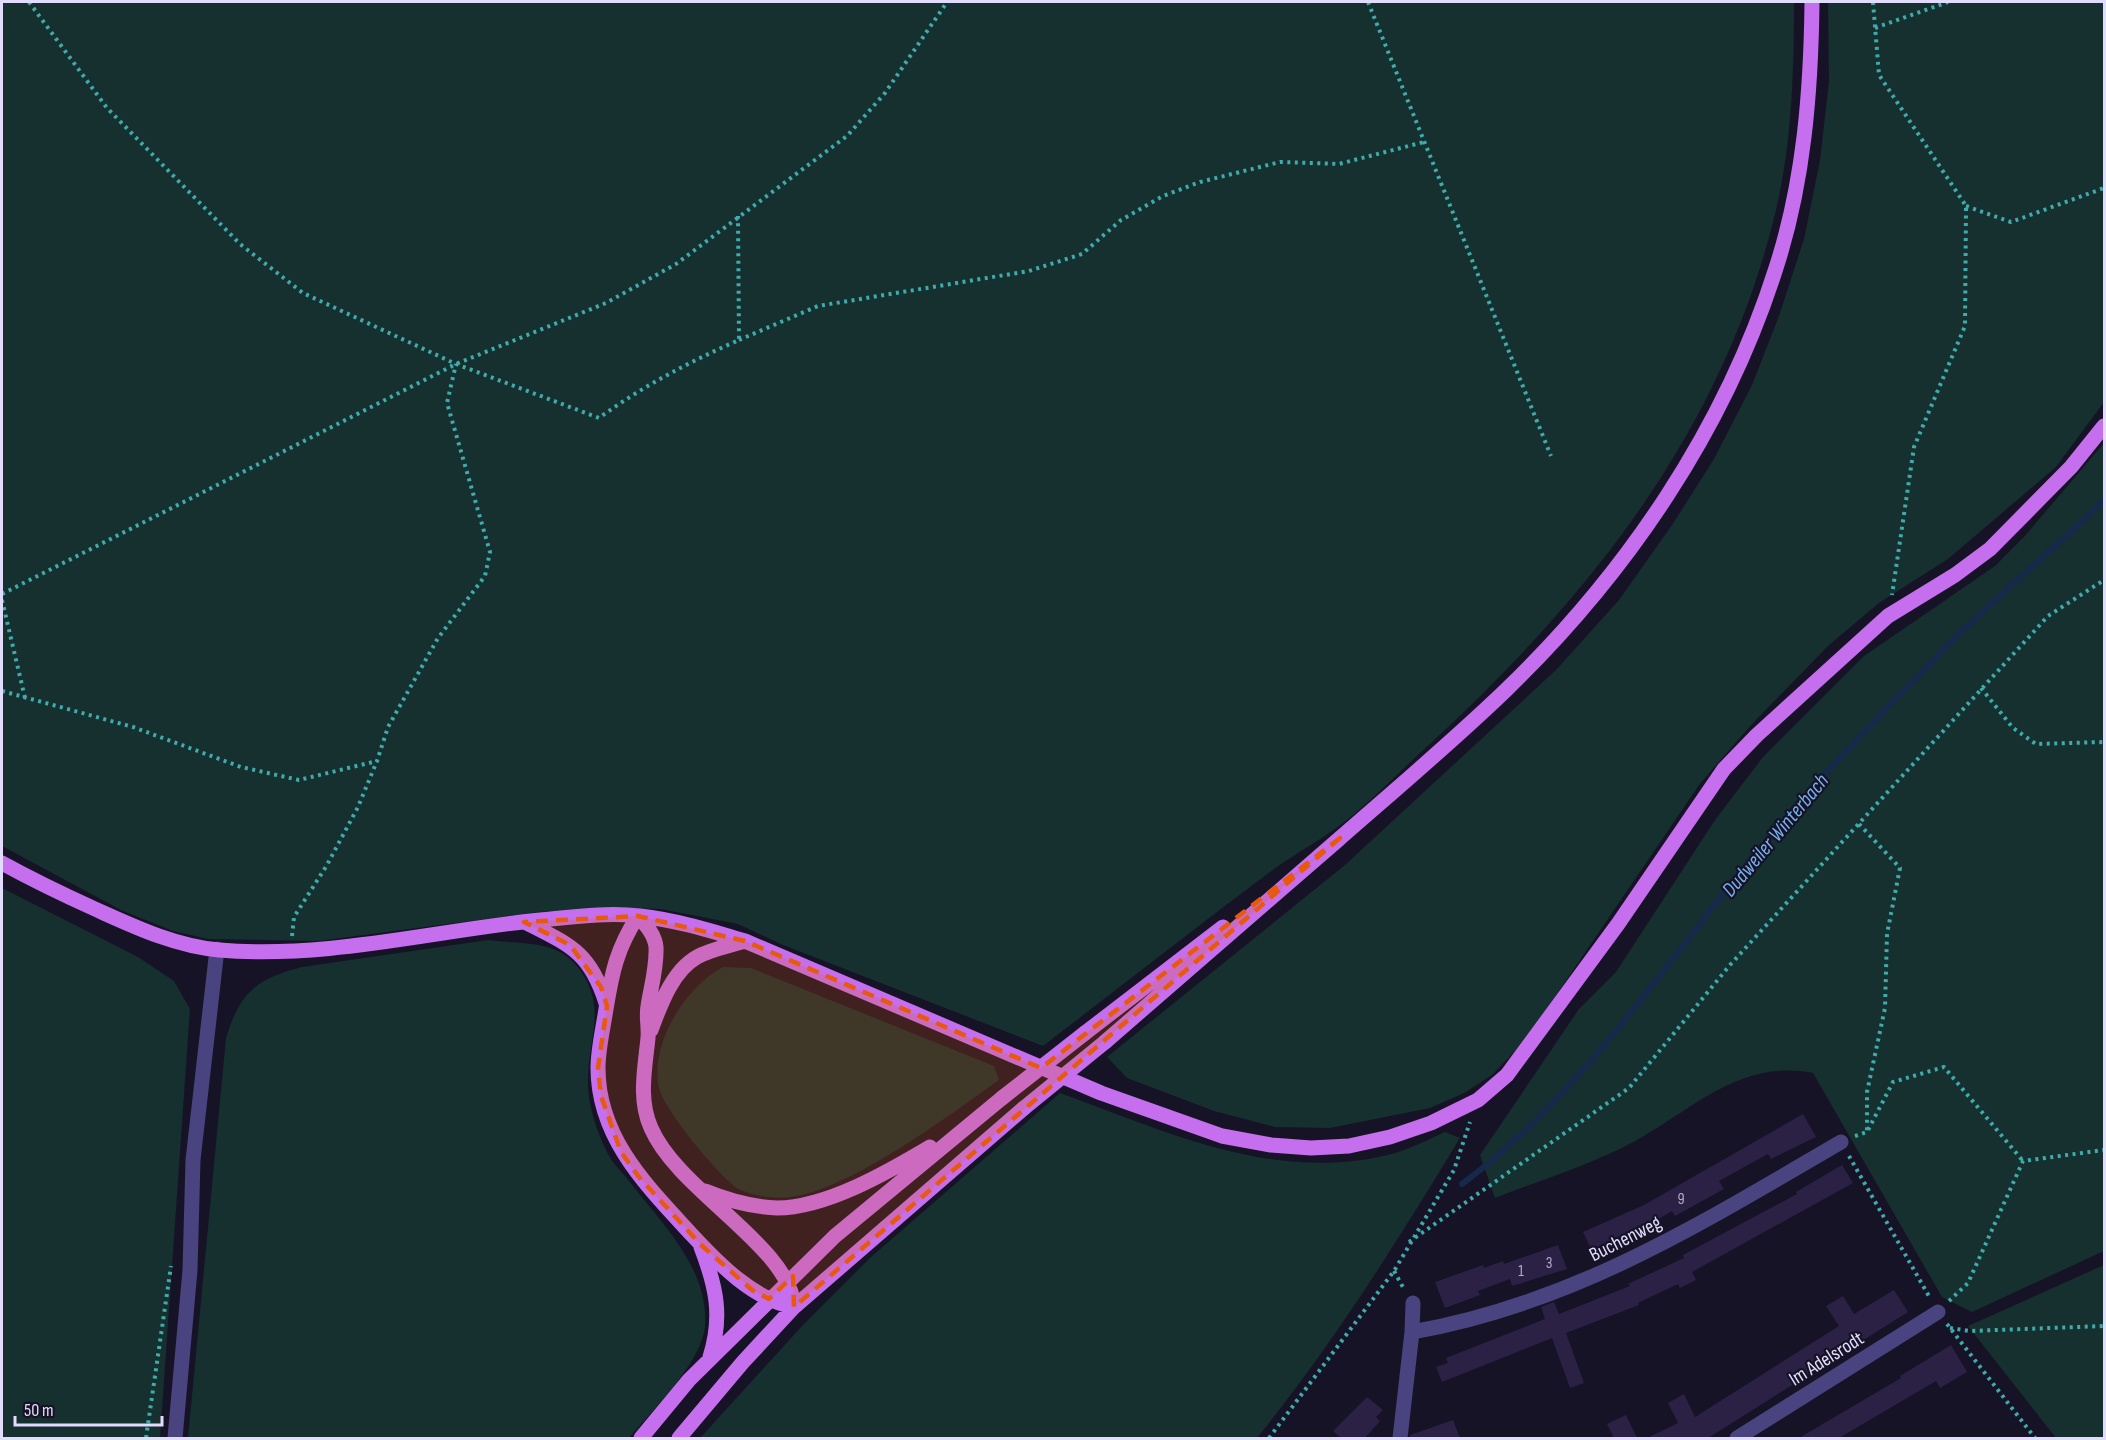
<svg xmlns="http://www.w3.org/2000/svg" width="2106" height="1440" font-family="'Sofia Sans Condensed',sans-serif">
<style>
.green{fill:#162f2f}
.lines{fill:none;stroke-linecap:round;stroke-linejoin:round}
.stream{stroke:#17294b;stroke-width:6}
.building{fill:#2a2145}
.path{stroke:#3eacac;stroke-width:4;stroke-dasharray:3 4.5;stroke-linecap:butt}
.minor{stroke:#49437f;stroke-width:15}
.major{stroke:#c66fee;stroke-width:15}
.major-bridge{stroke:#c66fee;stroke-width:15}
.marked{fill:#e8590c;fill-opacity:0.2;stroke:#e8590c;stroke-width:4.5;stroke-dasharray:12 8;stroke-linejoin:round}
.labels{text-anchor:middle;stroke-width:4.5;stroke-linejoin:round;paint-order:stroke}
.number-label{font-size:16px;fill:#b3adce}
.street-label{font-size:20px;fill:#e1dcfb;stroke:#171326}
.water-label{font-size:21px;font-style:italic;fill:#75b0ef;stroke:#171326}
</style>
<rect width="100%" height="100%" fill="#171326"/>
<path class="green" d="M2,2H1794C1794,71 1792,142 1776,210C1724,428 1593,593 1432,742C1404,767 1377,796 1347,820C1324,838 1298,852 1274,869C1196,927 1120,987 1043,1046L783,945L738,924L661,909L625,908L538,912L318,941L208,939L173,931L121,910L2,846Z
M1828,2H2104V402L2056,467L1948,559L1879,603L1829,645L1752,724L1699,785L1525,1041L1492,1075L1464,1093L1430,1108L1330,1128L1275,1127L1214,1111L1127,1078L1107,1057L1345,865L1556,670L1619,600L1672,525L1714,459L1752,385L1779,316L1804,239L1820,160L1829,81Z
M2104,443V1251L1972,1312L1942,1297L1813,1073C1739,1059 1694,1109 1635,1141C1591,1165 1541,1180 1495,1198L1480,1155L1579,1009L1616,972L1715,820L1763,757L1864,656L1995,566L2024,537Z
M2,888L138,957L174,981L190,1009L160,1438H2Z
M488,940C524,945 560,938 582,973C607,1011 587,1042 588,1083C588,1106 597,1132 607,1152C612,1163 622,1172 629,1181C662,1224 709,1268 705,1326C702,1362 652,1411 629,1438H188L226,1038C240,992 256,979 302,967Z
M723,967L751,968L994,1066L999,1080C950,1115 848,1191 790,1197C775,1199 750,1196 737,1188C718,1175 664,1110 659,1088C649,1044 686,986 723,967Z
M1060,1093C1168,1132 1277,1185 1395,1153C1412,1148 1429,1139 1445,1132L1460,1138C1397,1242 1333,1344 1257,1438H700L803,1325L871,1257Z
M2104,1265V1438H2056L1968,1326Z"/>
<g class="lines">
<path class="stream" d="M1462,1184C1579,1097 1659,972 1750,860C1811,787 1878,716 1945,648C1996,596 2053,551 2104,500"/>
</g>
<path class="building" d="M1803,1114L1816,1137L1771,1159L1768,1154L1719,1181L1724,1189L1675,1216L1672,1211L1647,1226L1649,1231L1594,1255L1583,1232L1644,1205Z
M1842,1165L1853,1183L1692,1272L1696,1280L1680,1288L1678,1284L1638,1303L1639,1305L1566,1333L1584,1383L1570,1388L1552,1338L1442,1382L1436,1367L1448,1363L1446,1358L1545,1319L1541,1307L1554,1302L1559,1314L1630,1286L1628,1284L1684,1258L1683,1255L1797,1194L1796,1192Z
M1558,1245L1567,1269L1512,1286L1510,1279L1478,1291L1480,1295L1445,1308L1435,1282L1483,1265L1484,1268L1503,1261L1504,1264Z
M1894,1290L1908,1312L1708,1438H1647L1678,1423L1668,1403L1684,1394L1695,1417L1839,1326L1826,1306L1843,1296L1854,1314Z
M1951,1345L1967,1372L1940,1388L1936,1381L1839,1438H1799L1901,1378L1900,1376Z
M1367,1397L1383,1410L1376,1417L1380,1421L1365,1438H1341L1333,1431Z
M1626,1415L1637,1438H1614L1607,1424Z
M1453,1420L1460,1438H1410V1435Z"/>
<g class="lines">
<path class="path" d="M29,2L107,108L240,244L303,293L456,364L599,418C643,386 689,362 739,340L738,216
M1368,2L1551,456
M1873,2L1879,75L1966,206L1965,326L1914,447L1892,595
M1875,28L1948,2
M1966,206L2011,222L2104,188
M739,340L818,306L1029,271L1082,254L1121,220L1163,196L1200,182L1280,162L1339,164L1424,142
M2,594L456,364L606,303L676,264L847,136L885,93L947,2
M2,600L25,698
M1981,688L2013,728L2036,744L2104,742
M2,691L133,727L241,767L299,780L377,761
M1859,824L1900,868L1887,934L1885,1008L1867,1092V1131
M292,936L294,917L327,865L358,807L377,761L388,727L438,638L485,576L490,552L447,403L456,364
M1855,1136L1867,1132L1893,1082L1944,1067L2023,1161
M1849,1156L1930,1298
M1409,1242L1629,1088L1730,965L2048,616L2104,580
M1394,1271L1404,1289
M1949,1301L1968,1283L2023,1161L2104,1150
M1947,1324L2035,1438
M1950,1328L1970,1331L2104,1326
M146,1438L171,1266
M1269,1438L1394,1271L1454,1170L1470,1122"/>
<path class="minor" d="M1412,1332C1573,1304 1702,1223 1841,1142
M175,1438L190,1270L193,1160L217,949
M1400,1438L1412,1332L1413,1303
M1737,1438L1938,1312"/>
<path class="major" d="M2,863C33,880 62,894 95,909C135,927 175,946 219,950C328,959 432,931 540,920C572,917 607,912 640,916C676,920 711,931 745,941L1101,1093L1222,1136L1271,1145L1311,1148L1349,1146L1390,1137L1431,1123L1478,1100L1507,1075L1618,924L1724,769L1757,735L1888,616L1955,575L1990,549L2071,467L2104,426
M638,916C617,948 612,972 606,1009C603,1029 598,1049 598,1068C598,1139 648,1187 692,1235C719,1264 754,1300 794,1307
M638,916C646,925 655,935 656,947C657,967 651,987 648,1006C646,1017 649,1027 648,1038C645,1068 638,1099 651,1128C678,1191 791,1247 794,1307
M525,922C570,945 590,952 606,1003
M651,1030C660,1006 672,971 697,957C711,949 730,946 745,941
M1085,1033L1223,927
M1105,1042C1183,974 1261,906 1339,839C1395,790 1452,742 1506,690C1627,573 1725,429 1776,268C1804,182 1811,91 1812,2
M705,1191C727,1200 753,1207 777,1208C826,1208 888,1172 930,1147
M701,1247C716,1286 723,1316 710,1357
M641,1438L689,1380L835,1236L1002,1098
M679,1438L743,1362L794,1307L1024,1108"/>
<path class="major-bridge" d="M1002,1098L1085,1033
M1024,1108L1105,1042"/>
</g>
<path class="marked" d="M1340,838L794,1307L793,1276L769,1299L752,1290L700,1244L638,1176L621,1152L601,1096L598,1068L607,1006L601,987L570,945L524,922L638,916L745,941L1041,1068Z"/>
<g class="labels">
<g class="number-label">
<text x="1681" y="1204">9</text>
<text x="1549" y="1268">3</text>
<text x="1521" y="1276">1</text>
</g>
<g class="street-label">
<text transform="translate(1625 1238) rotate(-27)" y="7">Buchenweg</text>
<text transform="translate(1826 1358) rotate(-32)" y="7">Im Adelsrodt</text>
</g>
<g class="water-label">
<text transform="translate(1775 835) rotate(-50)" y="7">Dudweiler Winterbach</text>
</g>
</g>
<rect width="2106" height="1440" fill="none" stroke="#e1dcfb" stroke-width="6"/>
<path d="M15 1416v9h147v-9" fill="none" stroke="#e1dcfb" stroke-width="3"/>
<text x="24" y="1416" font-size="18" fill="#e1dcfb" stroke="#171326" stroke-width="4.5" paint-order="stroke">50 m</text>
</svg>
